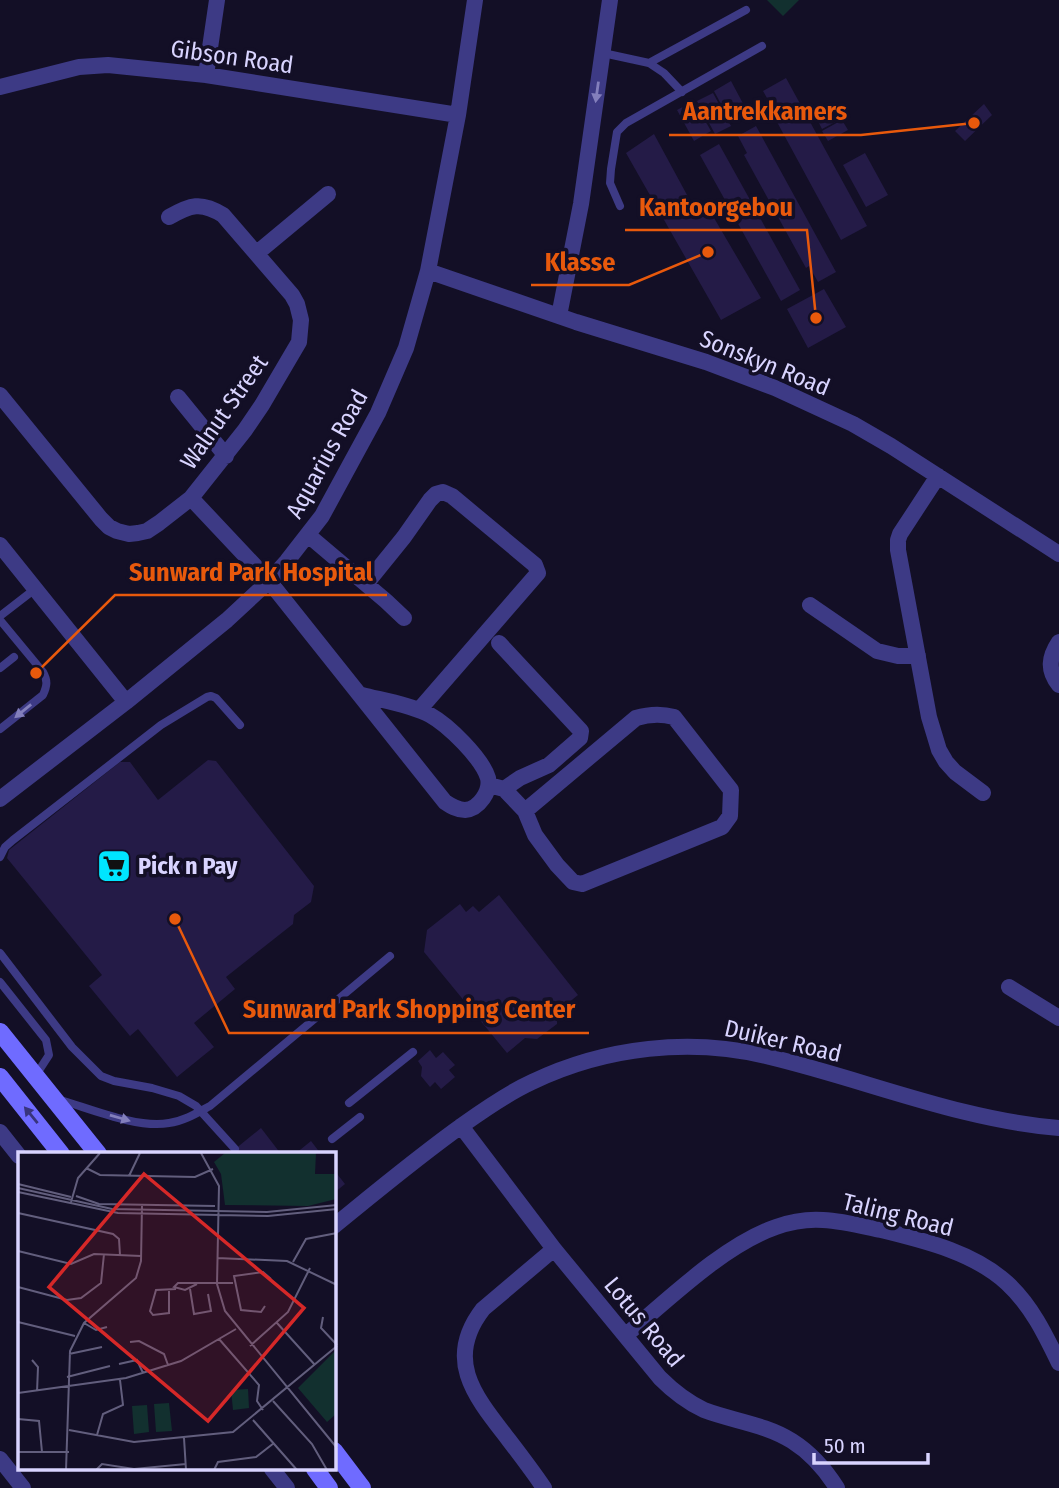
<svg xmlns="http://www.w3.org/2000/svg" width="1059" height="1488" font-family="'Fira Sans Condensed',sans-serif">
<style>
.green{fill:#12302f}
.building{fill:#241b47}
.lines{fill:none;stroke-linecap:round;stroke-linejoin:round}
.lane{stroke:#3d3a85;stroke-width:8}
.street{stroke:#3d3a85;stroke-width:16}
.secondary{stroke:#6f6bff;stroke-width:18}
.oneway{fill:#837fbc}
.oneway2{fill:#38347d}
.labels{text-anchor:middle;stroke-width:7;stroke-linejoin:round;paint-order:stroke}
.street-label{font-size:24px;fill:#d9d4ff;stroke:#130f26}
.poi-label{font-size:24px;font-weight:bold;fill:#d9d4ff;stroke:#130f26;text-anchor:start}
.inset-road{fill:none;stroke:#625e7d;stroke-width:2}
.view{fill:#d62828;fill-opacity:0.15;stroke:#d62828;stroke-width:3.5}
.inset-edge{fill:none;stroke:#d9d4ff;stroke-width:3.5}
.leader{fill:none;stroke:#e8590c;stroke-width:2.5}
.callout-dot{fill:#e8590c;stroke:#130f26;stroke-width:2.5}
.callout-label{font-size:26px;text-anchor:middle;font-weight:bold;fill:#e8590c;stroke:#130f26;stroke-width:7;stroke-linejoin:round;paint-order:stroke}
</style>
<rect width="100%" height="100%" fill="#130f26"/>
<path class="green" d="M767,0H799L783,16Z"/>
<path class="building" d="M786,78L867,226L841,240L777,122L780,121L763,91Z
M731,81L747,111L730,121L714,91Z
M713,93L731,126L715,134L697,101Z
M694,101L711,131L694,141L677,110Z
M984,104L992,115L965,141L955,131Z
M836,109L841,119L822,129L817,119Z
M842,120L848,130L828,141L822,131Z
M756,126L836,272L818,282L809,266L806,268L744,155L747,153L738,136Z
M654,134L693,206H707L761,298L721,320L626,153Z
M719,144L800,290L781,301L700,155Z
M865,153L888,195L866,207L843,165Z
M824,289L846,327L808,348L787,309Z
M208,760L216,761L314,886L311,902L294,915L293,924L226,977L235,989L194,1023L214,1047L177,1077L138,1029L130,1036L89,986L102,975L7,858L9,850L120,762H130L158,800Z
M499,895L578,995L557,1012V1024L537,1039L525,1038L507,1053L424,952L427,930L460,904L466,912L473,906L479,912Z
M430,1050L436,1058L443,1052L455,1065L449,1070L455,1077L441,1089L435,1082L430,1087L421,1076L422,1067L418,1061Z
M261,1128L281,1154H229Z
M311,1141L321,1154H295Z
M334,1170L345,1184L334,1193Z"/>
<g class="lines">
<path class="lane" d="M603,53L649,63L664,73L682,92
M649,63L746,10
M620,206L610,183L611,169L617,132L626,123L762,46
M0,616L35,589
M0,620L43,672C48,681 47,686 43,695L0,729
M0,668L14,657
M0,857L5,847L13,840L161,725L207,697L211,696L216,698L240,725
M0,953L72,1047L101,1076L114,1081L152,1088L179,1096L196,1106L235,1149
M0,982L46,1040L49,1055L36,1075
M57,1099C89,1108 137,1129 169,1123C184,1121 197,1113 210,1106L390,956
M349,1103L413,1052
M332,1139L360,1117"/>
<path class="street" d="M206,75L217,0
M0,87L79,67L108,65L206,75L458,115
M257,253L328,194
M428,271L576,322L706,362L775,388L853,424L891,446L1059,554
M559,316L581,204L610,0
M0,395L101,519L109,527L117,531L129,534L138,533L147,531L159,523L191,498L245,430L262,405L299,342L301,320L297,304L292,295L223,215C201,201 190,205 169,217
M178,397L226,456
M938,476L900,534L898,540V550L929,717L939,750L946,762L955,772L983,793
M191,498L269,581L445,802C451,806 457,810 465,810C479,809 491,791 488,778C482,758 448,725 430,715C412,705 381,700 362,695
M308,535L386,601L404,618
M0,545L126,702
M366,584L404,537L430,500L436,494L443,492L452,496L535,565L538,573L419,710
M810,605L877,651L898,656H918
M1059,642C1049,657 1047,670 1059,685
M499,643L581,731L580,738L549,765L520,778L504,789
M489,785L504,789L525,811L535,835L557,865L573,882L582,884L722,827L730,816L731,790L674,717C660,713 649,714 636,718L525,811
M0,799L126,702L227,620L269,581L287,561L322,516L378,413L406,348L428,271L458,115L475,0
M1009,987L1059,1018
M461,1126L554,1249L660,1378C673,1391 687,1402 704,1410C733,1421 765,1424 792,1441C811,1453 825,1469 837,1488
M0,1132L19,1156
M334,1226C377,1191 419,1156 464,1124C485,1109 508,1093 532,1082C605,1047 691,1037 770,1057C866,1080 960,1120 1059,1128
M626,1335C669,1299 724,1245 776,1227C790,1222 808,1219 823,1220C843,1221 862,1226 881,1230C925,1241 973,1252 1007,1283C1031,1305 1045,1334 1059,1363
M0,1459L23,1488
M272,1469L287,1488
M544,1488C532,1470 518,1452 505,1435C473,1394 445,1358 483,1309L554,1249"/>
<path class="secondary" d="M0,1032L98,1154
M0,1077L61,1154
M334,1451L362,1488
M315,1469L329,1488"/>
</g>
<defs><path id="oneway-solid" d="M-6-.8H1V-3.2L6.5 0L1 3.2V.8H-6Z" transform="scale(1.75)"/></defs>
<g class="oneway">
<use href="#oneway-solid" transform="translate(597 92) rotate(98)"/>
<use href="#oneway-solid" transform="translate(23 711) rotate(141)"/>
<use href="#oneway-solid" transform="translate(120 1118) rotate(16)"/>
</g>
<use class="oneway2" href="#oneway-solid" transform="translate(31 1115) rotate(-129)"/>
<defs>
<g id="supermarket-square" transform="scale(1.75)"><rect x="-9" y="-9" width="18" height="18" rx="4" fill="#00e5ff" stroke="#130f26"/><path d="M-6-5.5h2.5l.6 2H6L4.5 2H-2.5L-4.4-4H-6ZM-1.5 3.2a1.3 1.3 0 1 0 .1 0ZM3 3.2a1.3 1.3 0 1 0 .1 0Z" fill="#111"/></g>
</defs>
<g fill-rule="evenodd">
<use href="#supermarket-square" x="114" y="866"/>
</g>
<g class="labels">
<g class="street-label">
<text transform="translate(232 57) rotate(8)" y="8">Gibson Road</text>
<text transform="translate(765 363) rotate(22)" y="8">Sonskyn Road</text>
<text transform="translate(224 412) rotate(-55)" y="8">Walnut Street</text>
<text transform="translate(327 454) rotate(-61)" y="8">Aquarius Road</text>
<text transform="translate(783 1041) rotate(13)" y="8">Duiker Road</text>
<text transform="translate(898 1215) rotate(14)" y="8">Taling Road</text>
<text transform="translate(644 1322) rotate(50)" y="8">Lotus Road</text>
</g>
<g class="poi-label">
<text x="138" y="874">Pick n Pay</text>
</g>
</g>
<g transform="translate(18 1152)">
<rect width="318" height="318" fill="#130f26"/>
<path d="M207,1H298L297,22H318V47L290,54L207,53L203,22L196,10ZM318,198V262L309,270L280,236ZM230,237L231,256L215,258L213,238ZM151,251L154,279L138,280L136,252ZM129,253L131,280L116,282L114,254Z" fill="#12302f"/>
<path class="inset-road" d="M183,1L201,34L199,132L207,159L319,296M68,16L82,23L177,25L195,17M111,24L122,1M0,32L53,45M0,36L94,57L249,60L319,53M0,40L100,61L250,64L319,57M58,44L81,52L197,54M53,50L60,26L82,1M0,61L95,82L101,87L102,103M0,99L53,112L76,102L123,104M199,106L269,109L319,133M275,110L288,87L319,81M179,132L167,138L156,135L160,131H215M0,135L49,148L63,146L83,131L86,102M172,137L176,162L193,159L190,142M151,139V161L135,163L132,159L138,138L158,137M247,154L243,160L223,158L216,124L245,120L253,127M305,165L303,176L319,193M0,170L57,184M66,171L78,178L89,175M259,171L297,213M201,187L241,233L239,249L245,258M112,190L121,189L146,202L150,213M232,194L270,160L292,116M51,202L84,195M14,208L20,215L19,240M101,212L119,208L125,221M49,225L92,214M0,241L108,226L163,209L218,177M255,249L294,292L309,318M0,267L21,269L24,300M235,268L279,318M51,278L116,290L215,280L319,194M79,283L85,262L105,253L102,228M166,286L168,318M0,300H51M48,318L52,199L66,171L118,126L123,109L124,53M78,318L84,312L116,317L168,312M196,318L200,310L238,305L256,291"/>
<path class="view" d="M126,22L286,156L190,269L31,135Z"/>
<rect width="318" height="318" class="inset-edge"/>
</g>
<path class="leader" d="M974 123L861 135H669M816 318L807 230H625M708 252L629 285H531M36 673L115 595H387M175 919L229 1033H589"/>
<g class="callout-dot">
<circle cx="974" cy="123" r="7"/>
<circle cx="816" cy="318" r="7"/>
<circle cx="708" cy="252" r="7"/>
<circle cx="36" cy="673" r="7"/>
<circle cx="175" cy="919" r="7"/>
</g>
<g class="callout-label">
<text x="765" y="120">Aantrekkamers</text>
<text x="716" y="216">Kantoorgebou</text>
<text x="580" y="271">Klasse</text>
<text x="251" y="581">Sunward Park Hospital</text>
<text x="409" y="1018">Sunward Park Shopping Center</text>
</g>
<path d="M814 1453v10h114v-10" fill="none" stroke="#d9d4ff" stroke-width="3.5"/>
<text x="824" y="1453" font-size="21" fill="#d9d4ff" stroke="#130f26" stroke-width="5" paint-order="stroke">50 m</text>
</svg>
